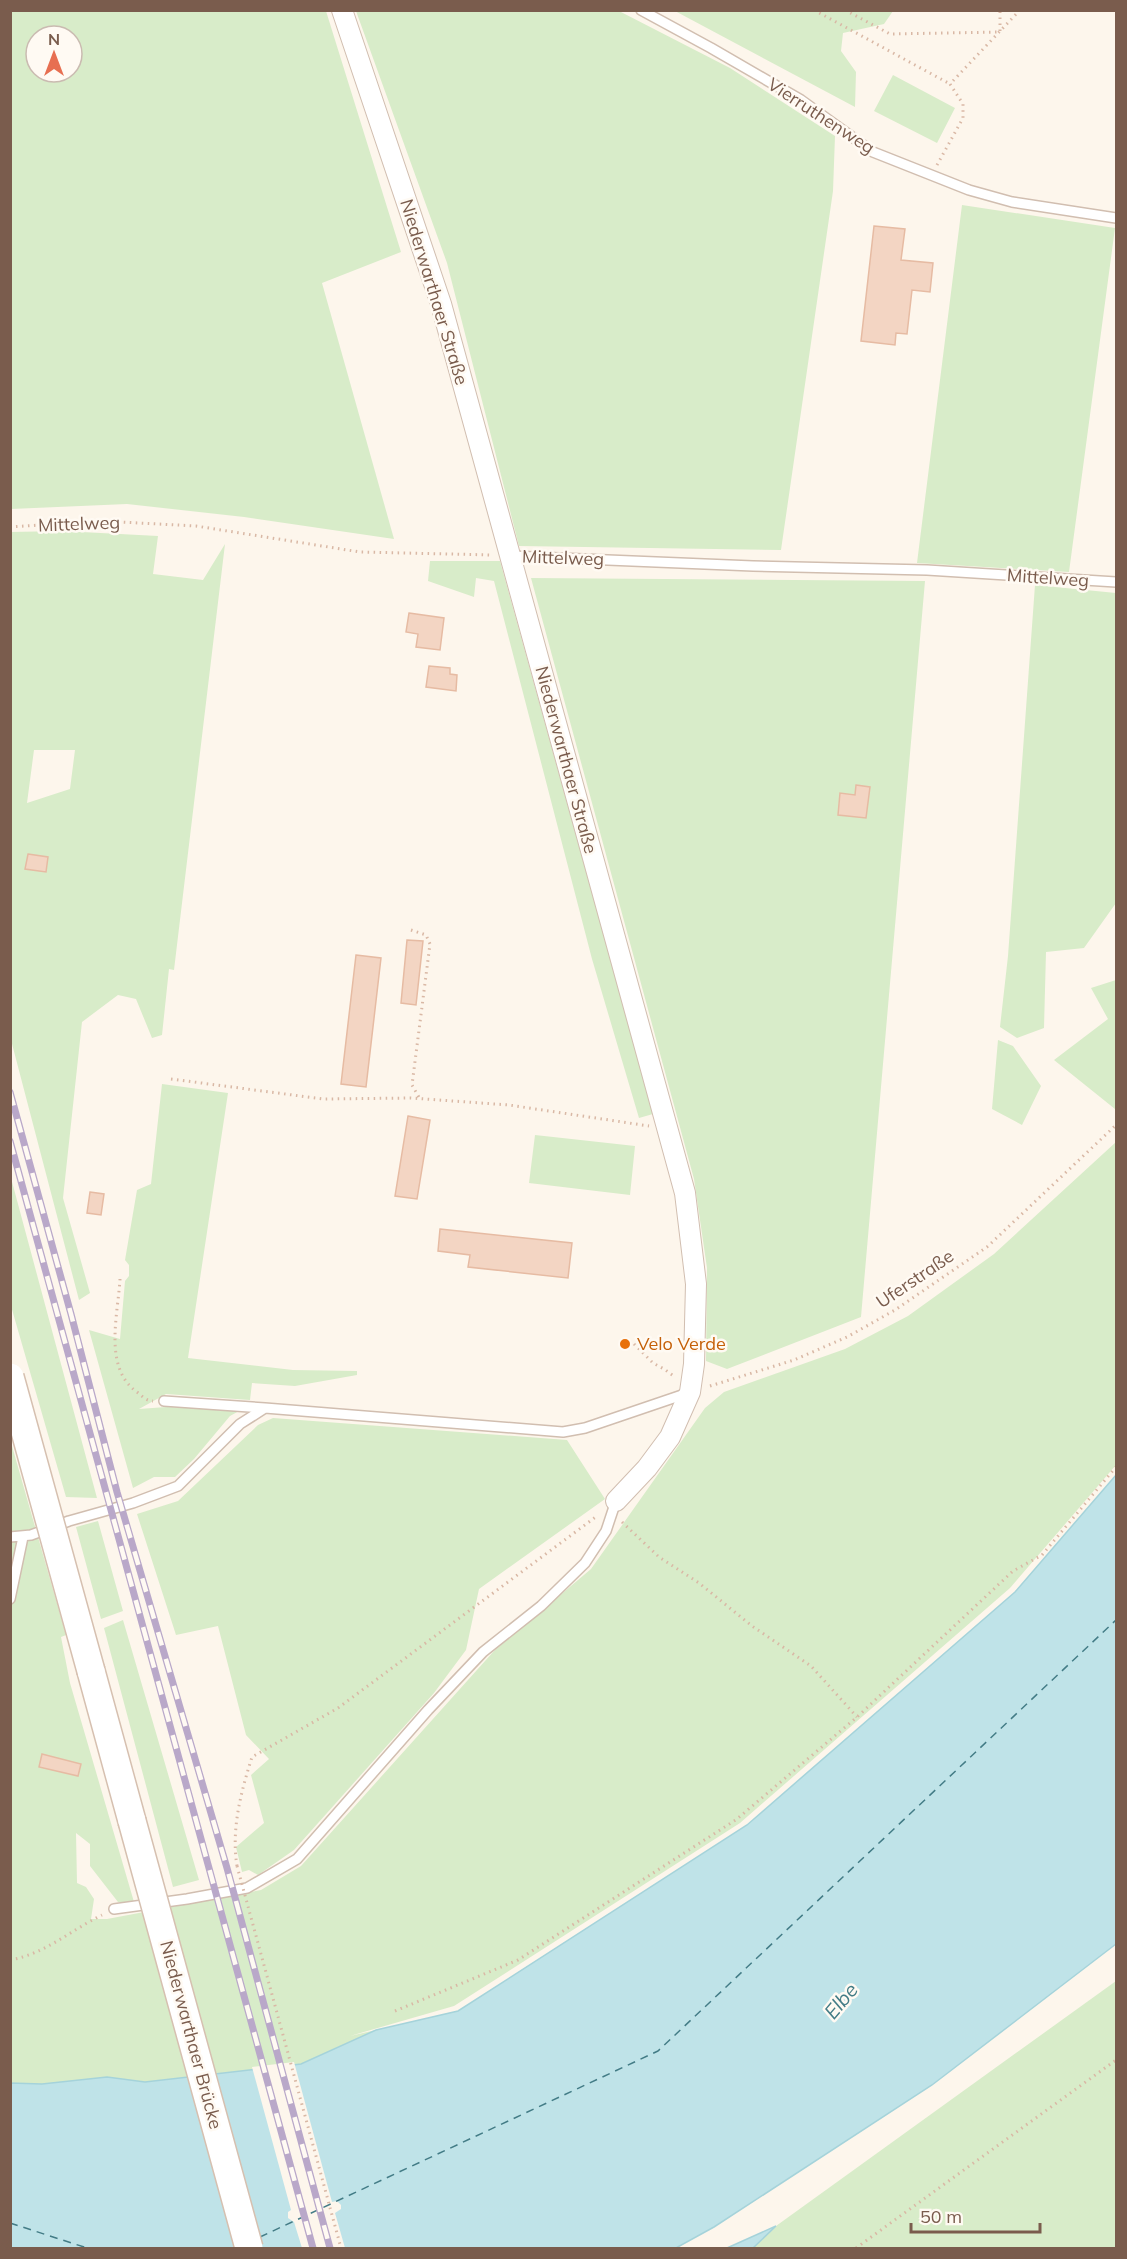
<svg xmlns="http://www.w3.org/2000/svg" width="1127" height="2259" font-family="Mulish,sans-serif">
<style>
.green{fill:#d8ecc9;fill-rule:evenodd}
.water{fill:#bfe3e8;stroke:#a5d3da;stroke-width:1.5}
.pier{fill:#fdf6ec}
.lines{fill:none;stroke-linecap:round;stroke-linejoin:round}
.ferry{stroke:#437c86;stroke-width:1.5;stroke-dasharray:8 6;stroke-linecap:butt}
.building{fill:#f3d5c3;stroke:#e6bba3;stroke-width:1.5}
.service-casing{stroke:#d1beb0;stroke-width:12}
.minor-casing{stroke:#d1beb0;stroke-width:22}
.secondary-casing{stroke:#d6c0b0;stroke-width:30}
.path{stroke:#d9b8a5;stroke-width:3;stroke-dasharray:1.5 4.5;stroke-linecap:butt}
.service{stroke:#fff;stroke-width:9}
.minor{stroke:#fff;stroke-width:20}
.secondary{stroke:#fff;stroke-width:27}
.rail-casing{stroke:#b9a8c9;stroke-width:7}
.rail{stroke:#fffaf3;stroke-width:4.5;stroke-dasharray:14;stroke-linecap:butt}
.secondary-bridge-casing{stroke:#d6c0b0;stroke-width:30;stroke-linecap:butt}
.path-bridge{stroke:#d9b8a5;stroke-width:3;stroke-dasharray:1.5 4.5;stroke-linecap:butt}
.secondary-bridge{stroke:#fff;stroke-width:27}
.food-dot{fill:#e8710a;stroke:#fffaf3;stroke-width:2}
.labels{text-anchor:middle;stroke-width:5;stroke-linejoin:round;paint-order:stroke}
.street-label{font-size:18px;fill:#7a5c4d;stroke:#fffaf3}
.food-label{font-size:18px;fill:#c56008;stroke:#fffaf3;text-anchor:start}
.water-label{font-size:20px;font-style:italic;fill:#437c86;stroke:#fffaf3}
</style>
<rect width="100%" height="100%" fill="#fdf6ec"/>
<path class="green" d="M11,10L326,11L401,252L322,283L394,539L244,517L127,504L11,509ZM36,36H72V72H36Z
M356,11H619L730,68L835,136L833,191L781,550L519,546L447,263Z
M675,11L893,10V11L884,24L843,33L841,51L856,72L855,107Z
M893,75L955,108L937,143L874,111Z
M962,205L1115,228L1069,572L917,563Z
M62,531L158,536L153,574L203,580L225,544L174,970L169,969L162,1035L152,1038L136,999L118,995L82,1022L63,1198L90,1293L79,1300L11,1040L10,532ZM34,750H75L70,789L27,803Z
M430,561H500L653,1114L639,1118L592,959L494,581L476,578L474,597L428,581Z
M531,578L925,581L861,1317L727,1369L706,1361L707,1268L694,1179Z
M1035,585L1116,593V903L1084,948L1046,952L1044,1028L1017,1038L1000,1027L1008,956Z
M1116,980V1107L1115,1109L1054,1060L1108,1019L1091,988Z
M998,1040L1013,1046L1041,1086L1022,1125L992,1109Z
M162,1084L228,1093L188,1358L293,1370L357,1371V1375L295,1386L252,1383L250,1400L166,1394L139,1409L166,1407L230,1408L239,1411L230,1416L194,1459L175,1477H154L133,1488L89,1330L120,1339L125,1281L129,1276V1265L125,1260L137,1190L151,1184Z
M535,1135L635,1146L630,1195L529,1183Z
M1116,1142V1465L1010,1588L740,1823L454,2006L350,2036L376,2030L301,2064L145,2082L107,2077L42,2084L11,2083L10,1439L66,1635L61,1637L70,1683L134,1902H118L90,1866V1844L76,1833L77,1883L86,1887L94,1899L91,1919H107L261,1890L301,1866L494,1651L591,1569L705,1408L724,1392L845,1349L908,1316L994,1254Z
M10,1178H11L97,1498L66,1497L11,1306Z
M273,1418L567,1440L605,1499L479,1589L466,1650L434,1693L294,1850L258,1875L249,1870L242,1872L236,1847L264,1823L251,1775L269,1759L246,1735L218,1626L176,1635L137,1514L178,1501L258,1425Z
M98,1521L123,1611L101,1619L76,1527Z
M123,1620L199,1880L173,1887L104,1628Z
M1116,1981V2248H753L776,2226Z"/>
<path class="water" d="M1116,1475V1944L932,2085L714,2227L676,2248H11L10,2083L42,2084L107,2077L145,2082L301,2064L376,2030L458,2011L747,1825L1015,1592Z
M776,2226L753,2248H727Z"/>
<path class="pier" d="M294,2062L332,2202L337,2201L341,2205V2209L335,2213L345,2248H302L294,2222L288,2218V2212L291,2210L252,2067Z"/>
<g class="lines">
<path class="ferry" d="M10,2223L87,2248
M260,2237L658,2051L1116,1620"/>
</g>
<path class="building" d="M874,226L905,229L901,260L933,263L930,292L912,290L907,334L896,333L895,345L861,341Z
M409,613L444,618L440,650L416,647L418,634L406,632Z
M429,666L450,668V674L457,675L456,691L426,687Z
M856,785L870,787L866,818L838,815L840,793L855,795Z
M28,854L48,857L46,872L25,869Z
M407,940L423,941L416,1005L401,1003Z
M356,955L381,958L366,1087L341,1084Z
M408,1116L430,1120L417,1199L395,1196Z
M90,1192L104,1194L101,1215L87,1213Z
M440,1229L572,1243L568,1278L468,1267L470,1255L438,1251Z
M42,1754L81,1764L78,1776L39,1767Z"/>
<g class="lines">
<g class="service-casing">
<path id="service" d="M641,10L711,48L801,100L873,152L969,190L1012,202L1116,218
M511,556L753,566L927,570L1116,582
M164,1401L265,1408
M10,1537L31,1535L69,1521L133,1503L178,1486L240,1424L265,1408L563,1432L585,1428L688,1393
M10,1599L23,1537
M114,1909L187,1899L247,1888L297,1859L428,1710L483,1652L541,1606L585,1563L606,1531L616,1501"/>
</g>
<g class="minor-casing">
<path id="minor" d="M342,10L441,304L685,1193L696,1284L694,1364L690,1392L670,1437L647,1468L616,1501"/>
</g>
<g class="secondary-casing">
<path id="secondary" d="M91,1671L132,1821"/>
</g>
<path class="path" d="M814,10L950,84
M845,10L890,34L1000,32V10
M937,165L963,118V104L950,84L1020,10
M10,527L101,521L196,526L360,552L493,555
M411,930L426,935L430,944L412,1085L420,1099
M171,1079L323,1099L411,1098L509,1105L649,1126
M120,1279C118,1315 103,1368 137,1392C142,1396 146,1401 153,1401
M634,1344L653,1363L664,1369L675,1377
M710,1386L794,1360L847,1337L895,1310L987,1247L1116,1125
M622,1522L659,1557L699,1583L752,1626L811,1666L857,1717
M237,1866C231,1829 241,1792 252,1757L338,1708L597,1516
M10,1960C45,1954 71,1930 102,1915
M395,2011L518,1960L737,1819L857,1717L1013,1571L1042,1555L1116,1467
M856,2248L1116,2060"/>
<use href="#service" class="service"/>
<use href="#minor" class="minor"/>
<use href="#secondary" class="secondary"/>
<g class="rail-casing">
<path id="rail" d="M10,1092L71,1314L117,1492L227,1868L330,2248
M10,1141L313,2248"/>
</g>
<use href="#rail" class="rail"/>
<g class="secondary-bridge-casing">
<path id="secondary-bridge" d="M10,1377L91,1671
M132,1821L249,2248"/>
</g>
<path class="path-bridge" d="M237,1866L341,2248"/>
<use href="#secondary-bridge" class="secondary-bridge"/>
</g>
<circle class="food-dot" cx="625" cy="1344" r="6"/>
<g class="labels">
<g class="street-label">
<text transform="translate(821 116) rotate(33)" y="6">Vierruthenweg</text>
<text transform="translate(434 292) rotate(73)" y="6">Niederwarthaer Straße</text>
<text transform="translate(79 524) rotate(-2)" y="6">Mittelweg</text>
<text transform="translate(563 558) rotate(2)" y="6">Mittelweg</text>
<text transform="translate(1048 578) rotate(4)" y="6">Mittelweg</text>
<text transform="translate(566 760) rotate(75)" y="6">Niederwarthaer Straße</text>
<text transform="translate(915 1279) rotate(-34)" y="6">Uferstraße</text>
<text transform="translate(191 2035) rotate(75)" y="6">Niederwarthaer Brücke</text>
</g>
<g class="food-label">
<text x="637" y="1350">Velo Verde</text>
</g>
<g class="water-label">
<text transform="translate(841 2001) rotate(-50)" y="7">Elbe</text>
</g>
</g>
<rect width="1127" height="2259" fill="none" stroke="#7a5c4d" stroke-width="24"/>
<g transform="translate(54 54)"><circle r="28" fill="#fffaf3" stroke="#cabbb1" stroke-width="1.5"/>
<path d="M0-4.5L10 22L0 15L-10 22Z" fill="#e76f51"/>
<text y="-9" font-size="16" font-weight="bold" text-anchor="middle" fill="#7a5c4d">N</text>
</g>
<path d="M911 2223v9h129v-9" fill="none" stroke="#7a5c4d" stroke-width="3"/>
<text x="920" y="2223" font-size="18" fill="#7a5c4d" stroke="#fffaf3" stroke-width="4.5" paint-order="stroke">50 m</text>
</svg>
